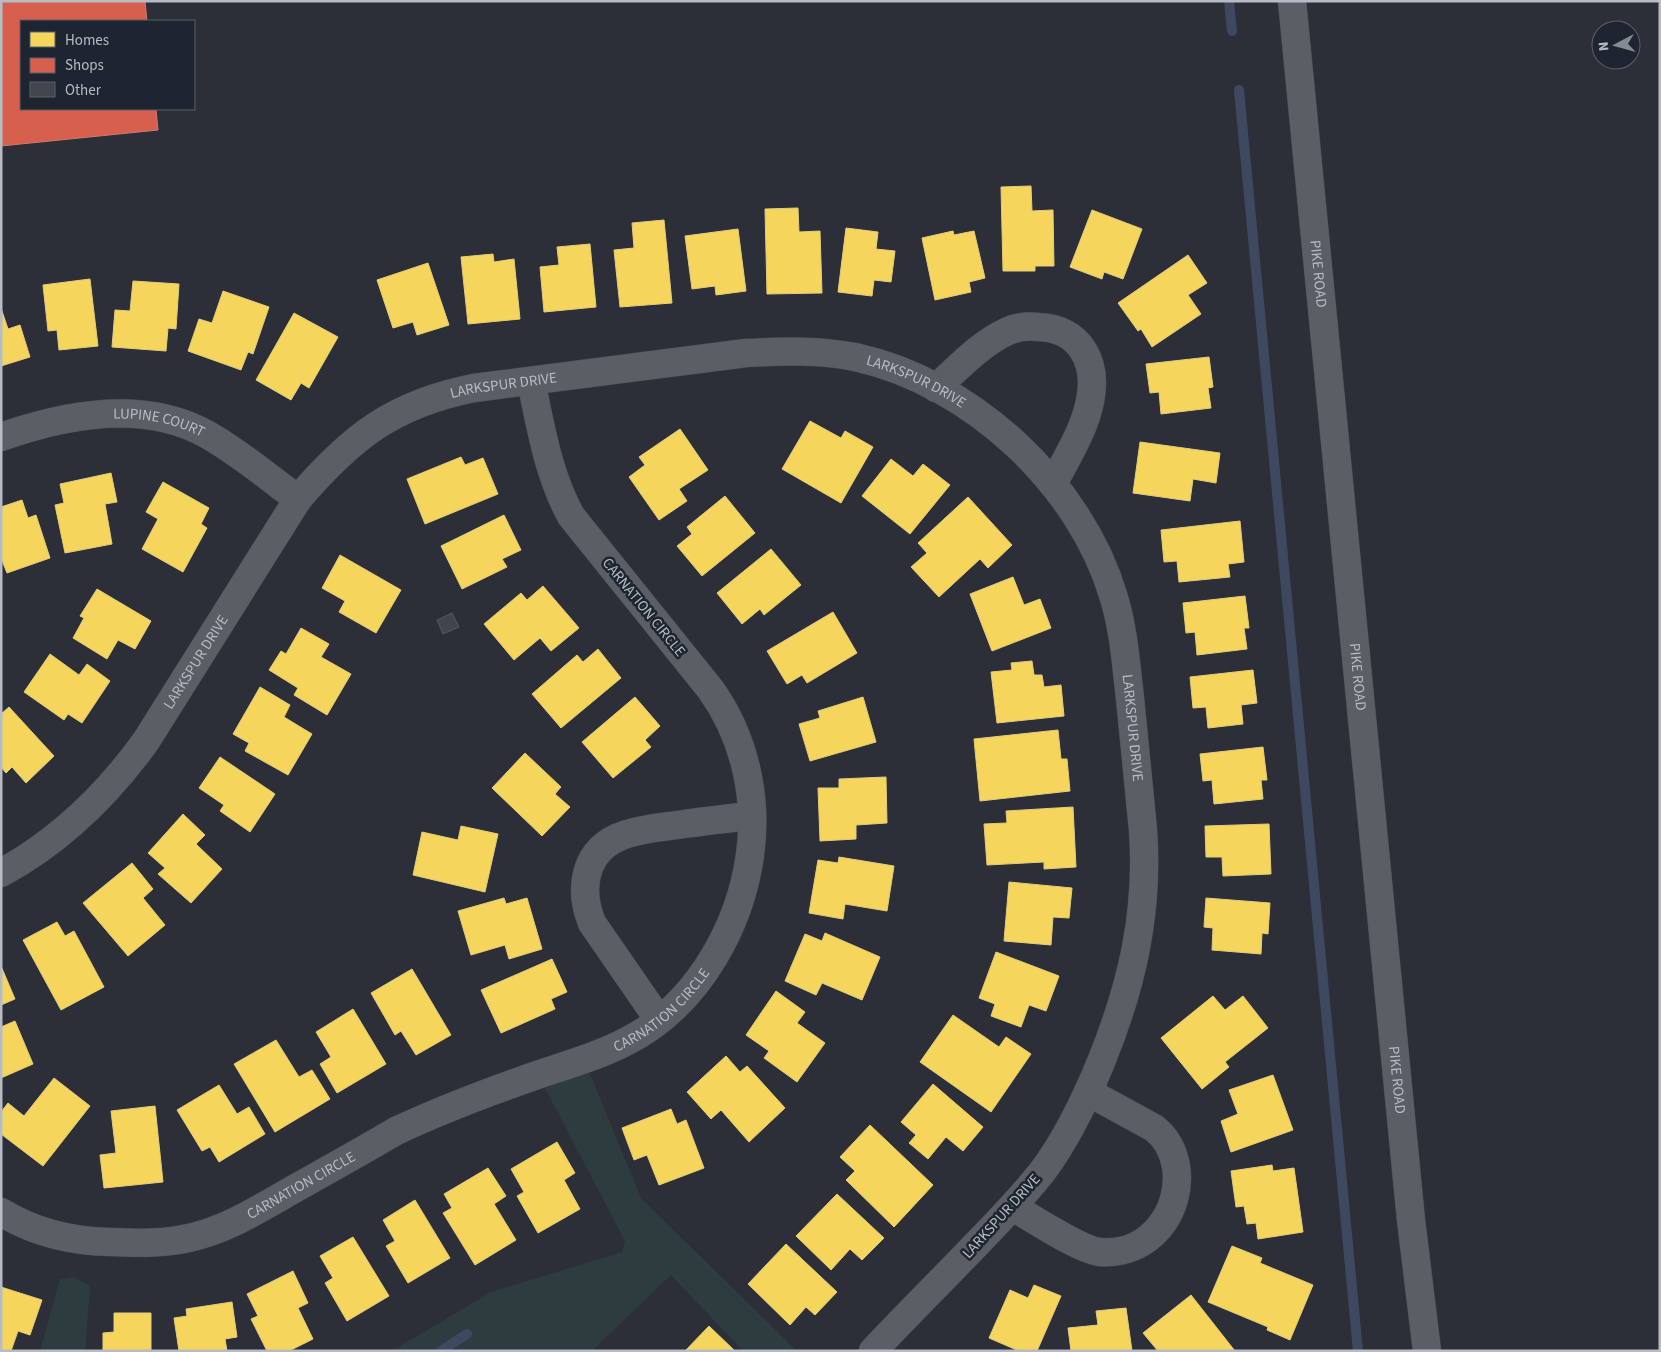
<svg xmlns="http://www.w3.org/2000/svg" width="1661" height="1352" font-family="'Source Sans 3',sans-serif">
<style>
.green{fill:#2d3c3f}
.homes{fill:#f6d55c;stroke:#e3cd7c}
.shops{fill:#d6604d;stroke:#cc7b71}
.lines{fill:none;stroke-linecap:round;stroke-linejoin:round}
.stream{stroke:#3e4960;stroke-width:10}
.building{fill:#42454b;stroke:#53575e}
.minor-casing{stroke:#484a4f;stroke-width:29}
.minor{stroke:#5b5e64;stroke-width:28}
.labels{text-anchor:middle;stroke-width:5;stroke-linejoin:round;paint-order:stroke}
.street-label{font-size:15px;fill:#b6bbc6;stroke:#1f2530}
</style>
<rect width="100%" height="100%" fill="#2c2f37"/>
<path class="green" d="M584,1059L641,1198L797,1351H743L671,1275L592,1351H392L491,1292L622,1252L625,1241L538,1075Z
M74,1277L90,1286L85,1351H40L60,1279Z"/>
<path class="homes" d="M1031,186L1032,211L1053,210L1054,266H1035V271H1003L1001,187Z
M798,208L799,232L820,231L822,293L767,294L765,209Z
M1092,210L1142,229L1123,279L1104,272L1102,279L1070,267Z
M664,220L672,303L620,307L614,250L634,248L632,223Z
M846,228L878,232L876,249L895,251L891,282L874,280L872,296L838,292Z
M738,229L746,291L716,295L715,286L692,289L685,236Z
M953,231L954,235L974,231L985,278L969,282L971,292L935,300L922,238Z
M590,244L596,307L544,312L540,267L559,265L557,247Z
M493,254L494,262L514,259L520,319L468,324L461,257Z
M1188,255L1207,283L1188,295L1201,314L1152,347L1141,329L1138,331L1118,303Z
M428,263L449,325L417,335L413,322L393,328L377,280Z
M90,279L98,346L59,350L57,330L48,331L43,285Z
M133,281L179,284L176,329L168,328L166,351L112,347L115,310L130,311Z
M223,291L269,307L253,354L248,352L241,370L188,351L199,319L212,323Z
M1,308L8,329L20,325L30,357L1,366Z
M294,313L338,337L309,388L301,383L291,400L256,380Z
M1209,357L1213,387L1208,388L1211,408L1161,414L1159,392L1150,393L1146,364Z
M810,421L841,438L845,431L873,447L841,503L782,469Z
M680,429L708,470L679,489L687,501L659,520L629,477L645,465L639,457Z
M1140,442L1220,453L1216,483L1193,479L1190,501L1133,493Z
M461,457L465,465L483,458L498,494L425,524L407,479Z
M891,459L913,476L923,464L950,485L910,534L862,496Z
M111,473L117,502L105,504L112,544L65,553L55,505L64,503L60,484Z
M163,482L209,508L201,524L207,528L183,572L142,549L158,519L146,512Z
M725,496L755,533L702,576L677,546L692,534L687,527Z
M968,497L1012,545L988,568L980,559L939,597L911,567L927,553L918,543Z
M22,500L28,518L36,515L50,558L7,573L1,558V507Z
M504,515L521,550L502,559L507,567L462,589L441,546Z
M1240,521L1244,562L1228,564L1230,577L1179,582L1177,561L1164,562L1161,530Z
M771,549L801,585L764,615L760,609L742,624L717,593Z
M340,555L401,590L376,633L339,612L345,601L322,588Z
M1013,577L1024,605L1040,599L1051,628L992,651L970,594Z
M543,586L579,628L551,651L540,638L514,660L484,624L521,593L527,600Z
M97,589L151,621L135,649L118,640L107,659L73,638L84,618L80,616Z
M1245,596L1249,628H1244L1247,649L1197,655L1195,632L1186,633L1183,603Z
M833,612L857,653L807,683L802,675L787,684L767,651Z
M301,628L329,644L321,657L351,674L327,715L294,695L298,688L269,670L281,651L286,654Z
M598,649L621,678L561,728L532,694L577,655L583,662Z
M50,654L79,675L87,664L110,681L82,723L68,714L64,720L24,692Z
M1032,661L1034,675H1042L1044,687L1061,685L1064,716L997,723L991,672L1012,670L1011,663Z
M1253,670L1257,703L1241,705L1243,724L1208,728L1206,707L1193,708L1190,677Z
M260,687L290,705L284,717L312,734L288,775L245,751L249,743L233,734Z
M635,697L660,726L645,740L651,747L613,778L582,742Z
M863,697L876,742L810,761L799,724L820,718L818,711Z
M9,707L54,756L26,783L12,767L6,773L1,767V714Z
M1058,730L1061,759H1067L1070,791L980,801L974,739Z
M1263,747L1267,780H1261L1263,799L1214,804L1212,780L1203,781L1200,754Z
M525,753L561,787L555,794L570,807L542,836L492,788Z
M220,757L275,794L250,832L220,811L224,805L199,788Z
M886,777L887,823L856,825V839L820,841L818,788H839V779Z
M1073,807L1076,867L1044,869V862L987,865L984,824L1007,823L1006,811Z
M183,814L205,835L196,844L222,869L191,903L158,874L165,868L148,853Z
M1269,824L1271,874L1223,876L1222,857H1206L1205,826Z
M461,826L498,834L485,892L413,875L422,832L458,840Z
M839,857L894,866L887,911L845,904L843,919L809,913L818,860L838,863Z
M132,863L153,889L143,898L165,925L128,956L83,903Z
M1009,882L1072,888L1069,918L1053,917L1051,945L1004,941Z
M504,898L506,904L527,898L542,949L509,959L505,945L471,955L458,911Z
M1206,898L1270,903L1268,934L1262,933L1261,954L1212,950L1213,928L1204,927Z
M57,922L65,936L74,931L104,987L61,1010L23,940Z
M825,933L880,957L862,1000L822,983L816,995L785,981L805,934L822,941Z
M996,952L1059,976L1046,1011L1029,1005L1021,1027L991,1016L995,1004L979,998Z
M552,959L567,992L551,999L555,1009L501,1033L481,990Z
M1,966L15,999L1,1005Z
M412,969L451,1035L416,1055L401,1031L395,1035L371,993Z
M776,991L805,1012L797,1023L825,1043L797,1082L764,1058L769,1051L746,1035Z
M1213,996L1225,1010L1243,996L1268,1028L1225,1062L1229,1067L1202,1089L1161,1038Z
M353,1009L386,1064L337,1093L320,1064L331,1057L316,1032Z
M953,1015L999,1047L1006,1037L1031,1054L991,1112L920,1062Z
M15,1021L33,1064L1,1078V1027Z
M276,1040L299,1077L312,1070L330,1099L275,1132L234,1064Z
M726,1056L740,1072L747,1066L785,1108L749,1142L721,1110L711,1119L687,1092Z
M1273,1075L1293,1130L1231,1152L1221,1121L1238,1114L1229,1090Z
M54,1078L90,1106L43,1166L1,1134V1112L8,1103L24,1116Z
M933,1084L983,1127L963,1151L946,1137L928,1159L909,1143L916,1135L901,1122Z
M219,1085L237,1114L249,1107L265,1134L219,1162L210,1147L202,1151L177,1110Z
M155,1106L163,1182L104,1188L100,1155L116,1153L111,1111Z
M671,1109L677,1124L686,1120L704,1168L659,1185L647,1155L634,1160L622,1128Z
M870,1125L933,1185L894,1227L846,1180L855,1171L840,1157Z
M557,1142L575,1173L564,1180L580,1209L538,1233L517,1196L524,1192L511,1169Z
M1272,1165L1273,1171L1294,1168L1303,1232L1258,1239L1256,1223L1247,1224L1244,1206L1236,1207L1231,1171Z
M488,1168L506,1196L494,1204L516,1240L475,1265L443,1213L452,1208L444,1194Z
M837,1194L884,1238L862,1260L850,1249L831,1270L796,1236Z
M415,1200L450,1258L408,1283L386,1246L395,1241L383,1220Z
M353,1237L389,1296L347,1321L325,1283L333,1278L320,1256Z
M786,1244L837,1292L815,1315L806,1307L790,1325L748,1284Z
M1232,1246L1262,1258L1260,1263L1313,1285L1290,1340L1267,1330L1268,1327L1208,1302Z
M293,1271L308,1303L298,1308L313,1339L289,1351H267L251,1319L258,1316L247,1294Z
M1034,1285L1061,1296L1037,1351H1019L989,1338L1010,1290L1028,1298Z
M1,1287L42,1300L30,1335L18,1331L11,1351H1Z
M1191,1295L1235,1351H1158L1143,1333Z
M232,1302L237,1337L225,1339L227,1351H179L174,1318L187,1316L186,1309Z
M1126,1308L1132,1351H1071L1068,1328L1098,1325L1096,1311Z
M114,1313H151V1351H103V1333L114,1332Z
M709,1326L735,1351H685Z"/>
<path class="shops" d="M1,1H145L147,21H21V109H156L158,130L1,146Z"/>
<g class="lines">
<path class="stream" d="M1229,1L1232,31
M1239,90L1358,1351
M441,1351L467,1334"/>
</g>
<path class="building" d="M452,613L459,627L443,634L437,620Z"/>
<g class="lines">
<g class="minor-casing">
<g id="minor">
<path id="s1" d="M1292,1L1411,1220L1427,1351"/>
<path d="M936,388C958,368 981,343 1008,331C1017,327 1028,326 1038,327C1080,328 1098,362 1090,401C1085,429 1066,459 1053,484"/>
<path id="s2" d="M1,437C66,414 145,399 208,435C240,453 269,478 298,499"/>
<path id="s3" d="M1,873C60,841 107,795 146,741L298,499C351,437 393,404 474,388L746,353C782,351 819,350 855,357C971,382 1081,484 1114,598C1124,631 1126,665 1130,698C1134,742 1139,786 1143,830C1149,912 1132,986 1101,1062C1085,1101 1067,1139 1042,1172C1019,1201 993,1227 968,1253C936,1286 904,1318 873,1351"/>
<path d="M659,1020L592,923C578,888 584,849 624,835C643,828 664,827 684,824C707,821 729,818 752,816"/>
<path d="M1013,1207C1032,1218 1080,1250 1100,1252C1149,1256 1183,1212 1176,1166C1173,1150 1167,1138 1154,1128L1088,1092"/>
<path id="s4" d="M1,1212C35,1233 70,1241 109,1242C134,1243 159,1244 184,1239C225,1231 259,1209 294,1189C328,1170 362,1151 396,1131C443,1109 491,1091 540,1074C573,1063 608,1053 638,1035C700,998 740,926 750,855C758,798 745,738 711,690L571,516C548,474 541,428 531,381"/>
</g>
</g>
<use href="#minor" class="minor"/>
</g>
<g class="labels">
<g class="street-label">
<text dy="5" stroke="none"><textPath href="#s1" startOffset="274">PIKE ROAD</textPath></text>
<text dy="5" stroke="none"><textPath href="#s3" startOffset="1146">LARKSPUR DRIVE</textPath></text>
<text dy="5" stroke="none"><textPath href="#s3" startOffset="726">LARKSPUR DRIVE</textPath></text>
<text dy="5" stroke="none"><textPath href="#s2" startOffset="162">LUPINE COURT</textPath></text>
<text transform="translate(644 607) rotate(51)" y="5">CARNATION CIRCLE</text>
<text dy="5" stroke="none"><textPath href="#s3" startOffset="291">LARKSPUR DRIVE</textPath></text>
<text dy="5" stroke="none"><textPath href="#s1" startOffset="679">PIKE ROAD</textPath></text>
<text dy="5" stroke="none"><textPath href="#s3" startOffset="1581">LARKSPUR DRIVE</textPath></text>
<text dy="5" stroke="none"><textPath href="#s4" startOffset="722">CARNATION CIRCLE</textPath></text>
<text dy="5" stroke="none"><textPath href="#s1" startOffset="1084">PIKE ROAD</textPath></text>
<text dy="5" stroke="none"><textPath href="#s4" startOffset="318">CARNATION CIRCLE</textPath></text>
<text transform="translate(1001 1216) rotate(-48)" y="5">LARKSPUR DRIVE</text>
</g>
</g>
<rect width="1661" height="1352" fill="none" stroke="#b6bbc6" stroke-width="5"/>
<rect x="20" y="20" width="175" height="90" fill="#1f2530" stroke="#5b616c"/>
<rect x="30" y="32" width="25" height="15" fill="#f6d55c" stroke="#5b616c"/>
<text x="65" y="45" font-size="15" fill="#b6bbc6">Homes</text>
<rect x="30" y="58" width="25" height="15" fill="#d6604d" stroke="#5b616c"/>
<text x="65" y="70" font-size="15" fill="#b6bbc6">Shops</text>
<rect x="30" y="82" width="25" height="15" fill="#42454b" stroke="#5b616c"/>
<text x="65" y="95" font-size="15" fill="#b6bbc6">Other</text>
<g transform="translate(1616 45) rotate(264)"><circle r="24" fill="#1f2530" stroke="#5b616c"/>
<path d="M0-4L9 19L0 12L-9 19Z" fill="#868a94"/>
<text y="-8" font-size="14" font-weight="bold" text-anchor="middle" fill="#b6bbc6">N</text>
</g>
</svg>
